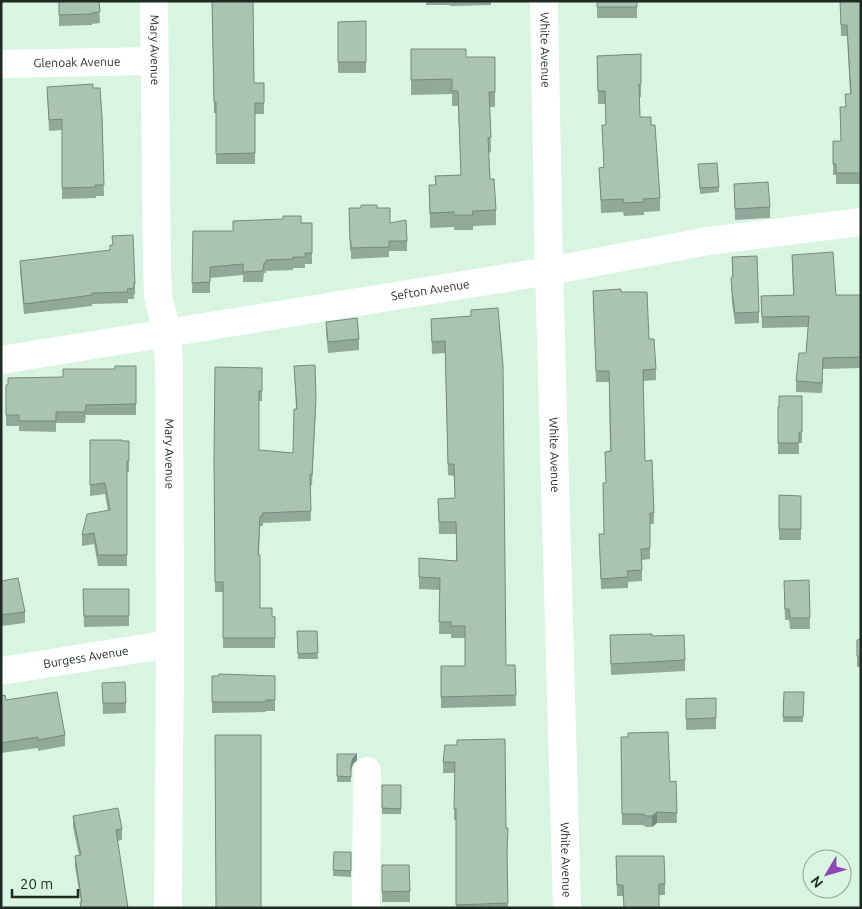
<svg xmlns="http://www.w3.org/2000/svg" width="862" height="909" font-family="Ubuntu,sans-serif">
<style>
.lines{fill:none;stroke-linecap:round;stroke-linejoin:round}
.minor{stroke:#fff;stroke-width:28}
.wall{fill:#91a999}
.shaded-wall{fill:#768a7d}
.building{fill:#a9c5b2;stroke:#768a7d}
.labels{text-anchor:middle;stroke-width:4;stroke-linejoin:round;paint-order:stroke}
.street-label{font-size:12px;fill:#1e2a22;stroke:#d7f5e1}
</style>
<rect width="100%" height="100%" fill="#d7f5e1"/>
<g class="lines">
<g class="minor">
<path id="s1" d="M154,1L157,267L158,296L167,333L169,365L170,644L168,908"/>
<path id="s2" d="M544,1L549,271L567,908"/>
<path id="s3" d="M1,64L154,61"/>
<path id="s4" d="M1,360L549,271L708,241L861,222"/>
<path id="s5" d="M1,671L170,644"/>
<path d="M366,908L367,771"/>
</g>
</g>
<path class="wall" d="M59,1H99L100,23L92,24V25L59,26Z
M212,1L254,83H264V114H255V164H216V113H214Z
M426,1H491V5L450,6V5H426Z
M597,1H639H637V18H597Z
M840,1H861V184H836V175H833V141H841L840,107H845L850,94L847,36H841Z
M366,21V73H338V22Z
M411,49L466,57H495V107H490L491,152L489,153L490,179L496,210V225L473,226V230H454V227L430,228L429,185H435V176L461,175L458,106H452V94L411,95Z
M641,54V97H639L640,117L651,125L660,198V211L644,212V215L624,216L623,212L601,213L599,168L604,167L602,125H606L605,104H598L597,56Z
M47,87L93,88L102,117L104,196H96V198L62,199V130L49,131Z
M698,164L719,187V192L700,194Z
M734,184L770,207V218L735,220Z
M349,208H377L407,241V251H389V257L351,259V251H350Z
M233,221L312,223V264H305V268H293V270L266,271V273H264L263,282H243V275L210,278V293H192L193,231H233Z
M792,255L836,295H861V368L823,369L822,393L796,392V381L806,353L808,327L762,328L761,296L793,295Z
M732,257L759,312V323L735,324L732,303L731,278L732,277Z
M20,261L135,284V295L134,294V299H128V303L92,304V306L24,314L20,271Z
M593,291L621,292L649,339L656,369V380L643,381L645,461L654,513V524H650V559L642,560V581L628,582V588L601,589L599,534H604L606,483L605,452L610,451L609,382H596Z
M471,316L506,665H515L516,706L441,708V666H465V638H451V634H439L440,590L419,589V558L456,561V534H439L438,499L455,498L454,476L448,475L445,353L432,354L431,319Z
M326,322L359,339V350L328,353L326,332Z
M136,366V415H86L85,423H56V432L19,431V426H6V385L62,377Z
M294,366L316,408L312,485H310L311,521L263,523V526H260L259,555L260,608L272,616L275,617V648H223V592H215L214,467L262,368V401H259V450L293,453L296,409Z
M802,396V443H799V454H778V407Z
M90,440L129,441V472H127V566H98L94,544L82,546V535L108,511L105,494L90,496Z
M779,495L801,496V540H779Z
M809,580L810,629H790L789,620H785L784,592Z
M1,581L25,612V623L1,626Z
M83,589H129V626L84,627Z
M297,631H317L318,659H298Z
M610,635L652,636L685,660V671L611,675Z
M861,639V667H857V640Z
M212,676H275V711H266L265,712L212,713Z
M125,682L126,713L103,714L102,683Z
M784,692H804L803,722H783Z
M1,696L6,700L65,735V746L38,751V748L1,753Z
M716,698V729L686,730V699Z
M621,737L670,782L676,781L677,823H657L652,827H646L643,825H622Z
M445,745L506,828L508,839L507,859L508,908H456V820H454L455,773H443V762Z
M337,754L357,760L353,764L351,770V782H337Z
M382,785H401V814H382Z
M73,816L122,829V840L117,841L128,908H80L81,902L75,867V856H79L73,827Z
M334,852H351V877L333,876Z
M616,856L665,884V895L617,896Z
M382,865L410,891V902H382Z"/>
<path class="shaded-wall" d="M823,358V369L822,393V383Z
M357,754V760L353,764L351,770V765L353,758Z
M657,812V823L652,827V816Z"/>
<path class="building" d="M59,1H99L100,12L92,13V14L59,15Z
M212,1H253L254,83H264V103H255V153L216,154V102H214Z
M597,1H637V7H597Z
M840,1H861V173H836V164H833V141H841L840,107H846L845,94H851L847,25H841Z
M366,21V62H338V22Z
M411,49H466V57H495V92H489L491,137L488,138L490,179H494L496,210L472,211L473,215H454V212L430,213L429,185H436L435,176L461,175L458,91H452V79L411,80Z
M641,54V84H639L640,117H651V125H655L660,198L643,199L644,202L624,203L623,199L601,200L599,168L604,167L602,125H606L605,91H598L597,56Z
M93,84V88H100L102,117L104,185H95L96,187L62,188V119L49,120L47,87Z
M717,163L719,187L700,188L698,164Z
M768,182L770,207L735,209L734,184Z
M361,205H377V208H390V223L406,220L407,241H389V247L351,248V241H350L349,208H361Z
M283,216H301V223H312V253H305V257H293V259L266,260V263H264L263,271L243,272V264L210,267V282L192,283L193,231H233V221L283,219Z
M133,235L135,284L134,283V288L127,289L128,292L92,293V295L24,304L20,261L110,250V245H113L112,236Z
M833,252L836,295H861V357L823,358L822,383L796,381L799,353H806L809,316L762,317L761,296L794,295L792,255Z
M757,256L759,312L735,313L732,292L731,278L733,277L732,257Z
M621,289V292H647L649,339H654L656,369L643,370L645,461L652,460L654,513H650V548L641,549L642,570L627,571L628,577L601,579L599,534H604L603,483H606L605,452L611,451L609,371H596L593,291Z
M498,308L503,366L506,665H515L516,695L441,697V666H465V626H451V622H439L440,578L419,577V558L457,561L456,522H439L438,499L455,498L454,464H448L445,341L432,342L431,319L471,316V310Z
M357,318L359,339L328,342L326,322Z
M315,365L316,398L312,475L310,474L311,511L262,513L263,516H260L258,555H260V608H272V616L275,617V638H223V582H215L214,457L215,367L262,368V391H259V450L293,453L294,409H297L294,366Z
M115,366H136V404L86,405L85,412H56V421H19V415H6V385H8V378L62,377H63V369H115Z
M779,396H802V432H799V443H778V407H779Z
M90,440H122V441H129V461H127V555H98L94,533L82,535L87,514L110,510L105,483L90,485Z
M779,495L801,496V529H779Z
M18,578L25,612L1,615V581Z
M809,580L810,618H790L789,609H785L784,581Z
M83,589H129V616H84Z
M297,631H317L318,653L298,654Z
M652,634V636L684,635L685,660L611,664L610,635Z
M861,639V656H857V640Z
M219,674L275,676V700H266L265,702H212V676H219Z
M125,682L126,703H103L102,683Z
M57,692L65,735L38,740V737L1,743V696L5,695L6,700Z
M784,692H804L803,717H783Z
M716,698V718L686,719V699Z
M668,732L670,782L676,781L677,813L657,812L652,816H646L643,814H622L621,737H628V733Z
M215,735H261V908H216Z
M505,739L506,828H508L507,851L508,903L456,905V809H454L455,762H443L445,745H457V740Z
M337,754H357L353,758L351,765V777L337,776Z
M382,785H401V809L382,808Z
M118,808L122,829L116,830L128,908H81L80,902H82L75,856L81,855L73,816Z
M334,852H351V871L333,870Z
M616,856H664L665,884H659V908H624L623,885H617Z
M382,865H409L410,891L382,892Z"/>
<g class="labels">
<g class="street-label">
<text dy="4" stroke="none"><textPath href="#s1" startOffset="49">Mary Avenue</textPath></text>
<text dy="4" stroke="none"><textPath href="#s2" startOffset="49">White Avenue</textPath></text>
<text dy="4" stroke="none"><textPath href="#s3" startOffset="76">Glenoak Avenue</textPath></text>
<text dy="4" stroke="none"><textPath href="#s4" startOffset="435">Sefton Avenue</textPath></text>
<text dy="4" stroke="none"><textPath href="#s1" startOffset="454">Mary Avenue</textPath></text>
<text dy="4" stroke="none"><textPath href="#s2" startOffset="454">White Avenue</textPath></text>
<text dy="4" stroke="none"><textPath href="#s5" startOffset="86">Burgess Avenue</textPath></text>
<text dy="4" stroke="none"><textPath href="#s2" startOffset="859">White Avenue</textPath></text>
</g>
</g>
<rect width="862" height="909" fill="none" stroke="#1e2a22" stroke-width="5"/>
<g transform="translate(827 874) rotate(232)"><circle r="24" fill="#d7f5e1" stroke="#8da495"/>
<path d="M0-4L9 19L0 12L-9 19Z" fill="#9046b8"/>
<text y="-8" font-size="14" font-weight="bold" text-anchor="middle" fill="#1e2a22">N</text>
</g>
<path d="M12 889v8h66v-8" fill="none" stroke="#1e2a22" stroke-width="2.5"/>
<text x="20" y="889" font-size="15" fill="#1e2a22" stroke="#d7f5e1" stroke-width="4" paint-order="stroke">20 m</text>
</svg>
